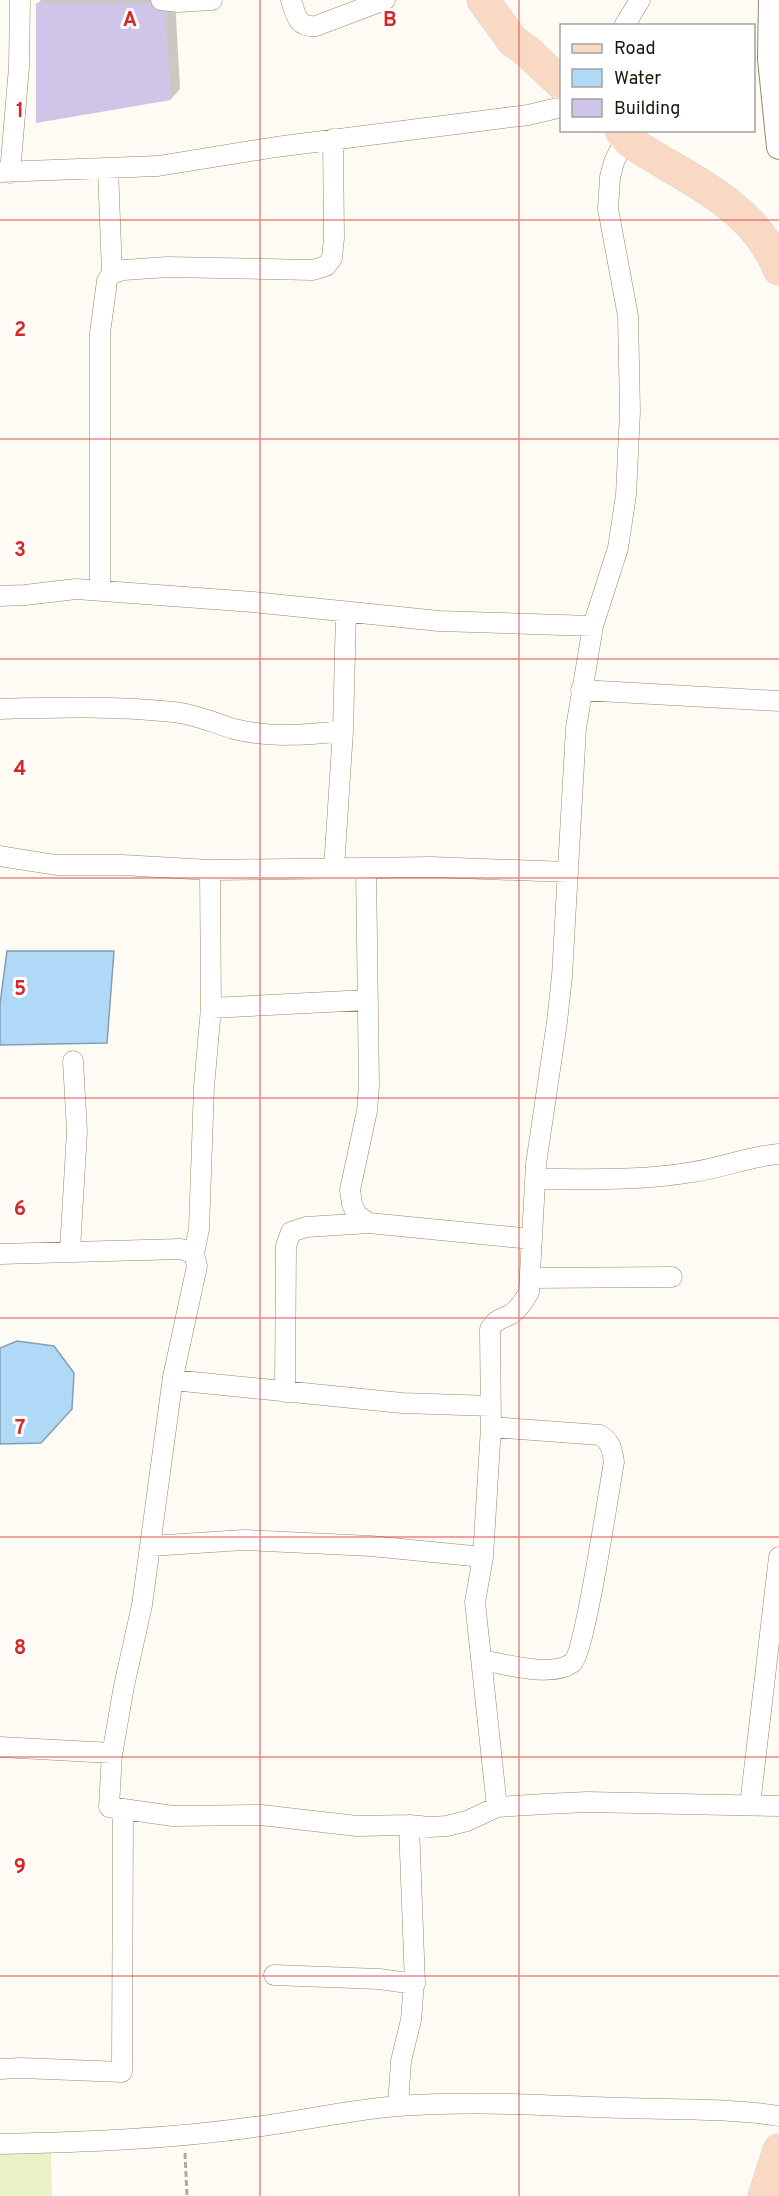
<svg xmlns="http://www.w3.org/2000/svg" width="779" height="2196" font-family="Overpass,sans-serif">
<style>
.green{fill:#e9f1c7}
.water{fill:#b0d9f8;stroke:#849fb1;stroke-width:1.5}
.shadow{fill:#0003}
.building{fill:#cfc5e8}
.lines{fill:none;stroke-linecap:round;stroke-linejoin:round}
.minor-casing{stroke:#968867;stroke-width:21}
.tertiary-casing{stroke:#968867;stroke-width:26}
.primary-casing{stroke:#d6d5d3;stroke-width:33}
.path{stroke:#ada9a0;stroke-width:3;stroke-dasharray:6 3;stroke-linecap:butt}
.minor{stroke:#fff;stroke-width:20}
.tertiary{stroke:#fff;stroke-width:24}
.primary{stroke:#f9d9c4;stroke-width:32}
.grid{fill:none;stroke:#d62828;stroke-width:1.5;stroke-opacity:0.55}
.grid-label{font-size:20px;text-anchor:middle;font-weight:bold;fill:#d62828;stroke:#fff;stroke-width:6;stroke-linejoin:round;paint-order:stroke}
</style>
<rect width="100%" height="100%" fill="#fefbf4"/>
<path class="green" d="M51,2152L52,2196H0V2153Z"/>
<path class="water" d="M7,951H114L107,1043L0,1045V1004Z
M17,1341L54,1346L74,1373L72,1409L41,1443L0,1444V1348Z"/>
<path class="shadow" d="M41,0H175L180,89L171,99L37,4Z"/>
<path class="building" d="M36,3H165L171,100L36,123Z"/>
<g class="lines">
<g class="minor-casing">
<path id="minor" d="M161,0L178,2L212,0
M291,0C296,15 297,28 316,26L385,0
M624,26L640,0
M108,169L112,273
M0,172L158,166L276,147L528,115L562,107
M10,173L19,67L20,0
M100,591V333L107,281L112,273L124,270L168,267L313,270L326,266L332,258L334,238L333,139
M0,596L25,595L76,589L253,602L439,621L593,626
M581,690L779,701
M0,709C58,707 116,706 173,712C195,714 214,723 234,729C270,738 307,735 343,731
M0,856L56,865H122L210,870L431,867L568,872
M334,868L343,731L346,613
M366,868L369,1086L367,1111L350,1190L352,1204L357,1215L369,1223L532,1239
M210,870L211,1008
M536,1179C588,1179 641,1181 693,1172C722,1168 750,1156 779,1154
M70,1250L77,1131L73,1061
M0,1254L181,1249L194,1254L197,1266L173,1377L142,1605L124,1686L112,1755
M194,1254L199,1229L204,1087L211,1008L367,1000
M530,1278L672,1277
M173,1380L402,1403L491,1406
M285,1392L286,1246L291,1232L306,1227L369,1223
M151,1546L243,1540L371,1546L483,1557
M482,1660C504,1664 553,1678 572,1663C585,1653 609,1489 614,1462C612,1449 611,1442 600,1435L491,1427
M0,1747L112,1753L109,1807L173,1816L261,1815L357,1826L409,1825L430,1827L447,1826L467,1821L497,1807L545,1804L587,1802L779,1806
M750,1805L779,1557
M497,1807L475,1602L483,1557L491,1427L490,1329C497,1317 505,1319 514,1312C521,1306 525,1299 529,1292L536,1164L557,1022L562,976L576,728L593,626L618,548L626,495L630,411L628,316L608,209L610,177L614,162L626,137
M274,1975L379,1979L415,1984L409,1825
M0,2069L21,2068L122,2072L123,1809
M398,2106L401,2061L411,2020L414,1983
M0,2144C85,2142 170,2139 254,2127C302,2121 349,2110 398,2106C473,2100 549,2106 625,2108C676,2110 728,2108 779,2116"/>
</g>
<g class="tertiary-casing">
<path id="tertiary" d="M771,0L770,59L779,147"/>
</g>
<g class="primary-casing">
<path id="primary" d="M483,0L513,41L528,52L562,84
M621,130L629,141C683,178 753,202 779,269
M764,2196L779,2150"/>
</g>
<path class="path" d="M185,2153L187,2196"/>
<use href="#minor" class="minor"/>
<use href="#tertiary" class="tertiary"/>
<use href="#primary" class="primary"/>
</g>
<path class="grid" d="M260,0V2196M519,0V2196M0,220H779M0,439H779M0,659H779M0,878H779M0,1098H779M0,1318H779M0,1537H779M0,1757H779M0,1976H779"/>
<g class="grid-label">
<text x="130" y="26">A</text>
<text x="390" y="26">B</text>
<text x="20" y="117">1</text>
<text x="20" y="336">2</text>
<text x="20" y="556">3</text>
<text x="20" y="775">4</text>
<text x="20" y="995">5</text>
<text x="20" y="1215">6</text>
<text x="20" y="1434">7</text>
<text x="20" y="1654">8</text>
<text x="20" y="1873">9</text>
</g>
<rect x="560" y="24" width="195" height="108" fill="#ffffff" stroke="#a5a29d" stroke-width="1.5"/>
<rect x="572" y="44" width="30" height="9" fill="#f9d9c4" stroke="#a5a29d" stroke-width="1.5"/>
<text x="614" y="54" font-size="18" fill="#1d170a">Road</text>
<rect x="572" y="69" width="30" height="18" fill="#b0d9f8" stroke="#a5a29d" stroke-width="1.5"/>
<text x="614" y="84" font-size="18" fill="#1d170a">Water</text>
<rect x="572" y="99" width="30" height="18" fill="#cfc5e8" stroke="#a5a29d" stroke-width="1.5"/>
<text x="614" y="114" font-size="18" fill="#1d170a">Building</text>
</svg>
